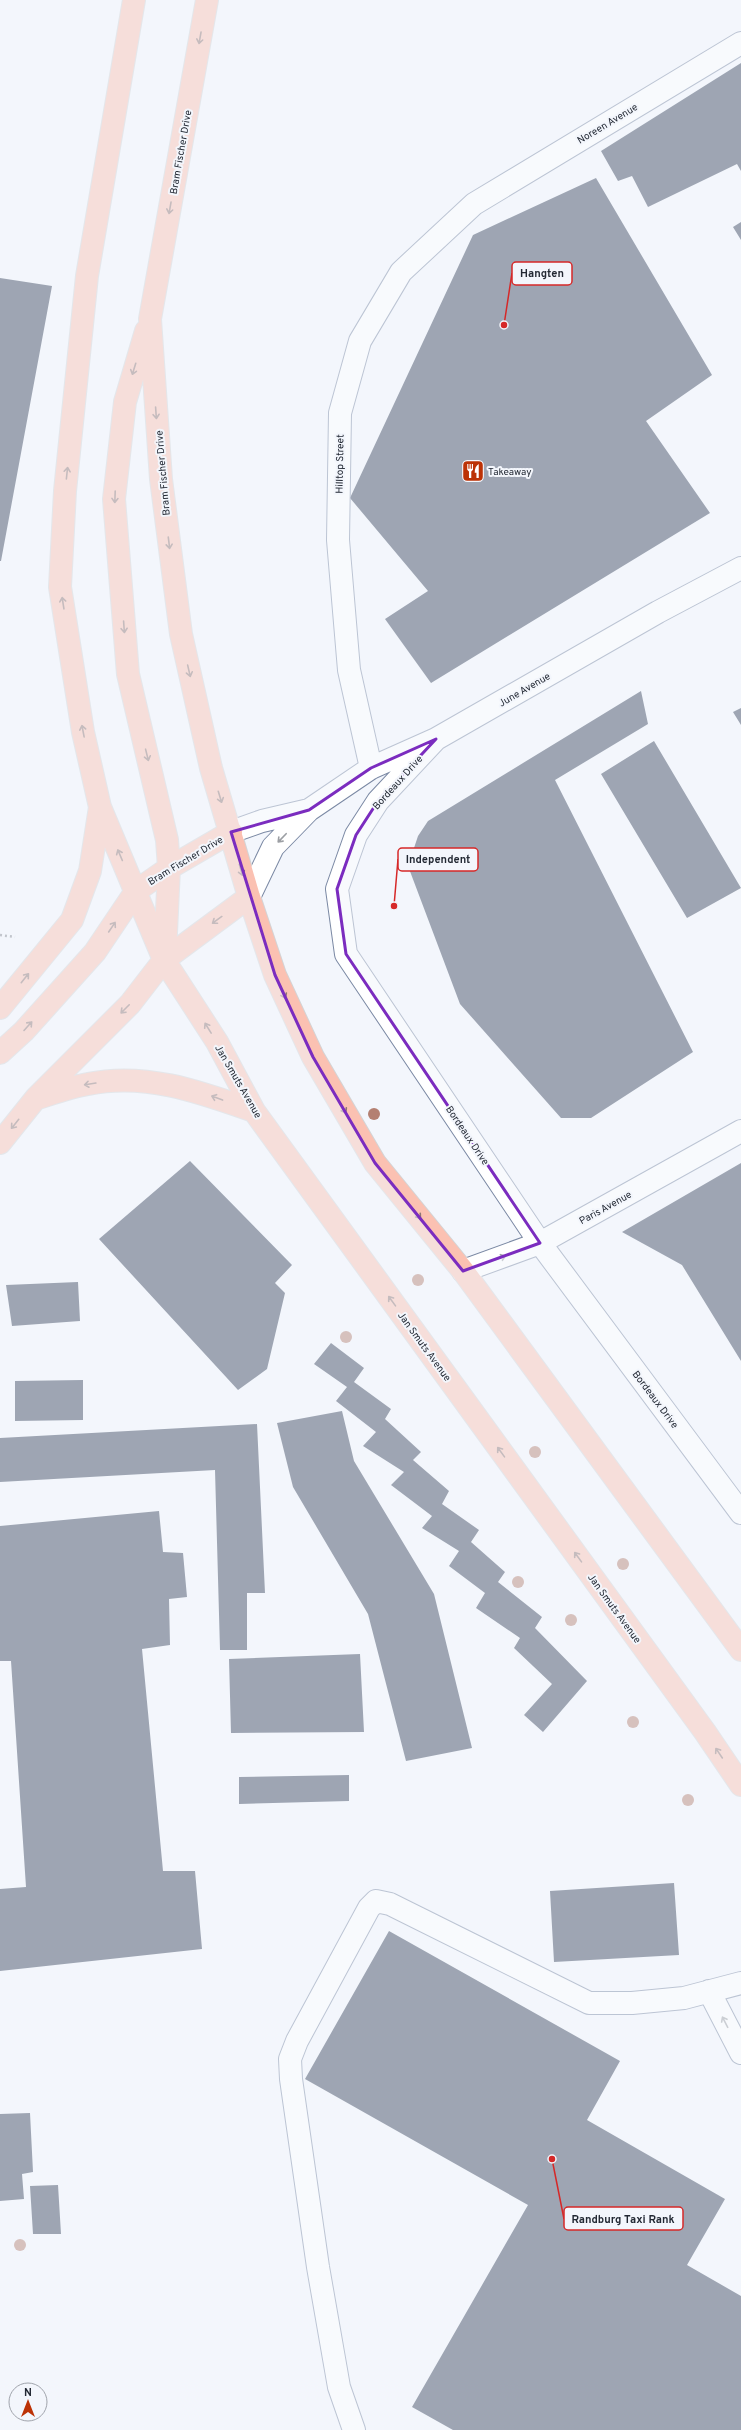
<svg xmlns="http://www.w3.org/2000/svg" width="741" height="2430" font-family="Overpass,sans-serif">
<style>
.building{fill:#38445c}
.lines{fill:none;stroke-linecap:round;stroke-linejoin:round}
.minor-casing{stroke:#7b89a4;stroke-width:24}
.major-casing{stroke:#d3d4d6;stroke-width:24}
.path{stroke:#868a93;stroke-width:2.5;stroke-dasharray:2 3;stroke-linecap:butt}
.minor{stroke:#fff;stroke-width:22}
.major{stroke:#fbc1b2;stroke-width:22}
.tree{fill:#b48072}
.oneway{stroke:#8f7573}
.oneway2{stroke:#9c9fa4}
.marked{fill:none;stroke:#7b2cbf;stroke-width:3;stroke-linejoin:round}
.labels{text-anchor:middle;stroke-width:4;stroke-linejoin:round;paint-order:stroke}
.street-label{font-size:10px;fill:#232934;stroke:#f3f6fc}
.poi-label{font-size:10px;fill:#232934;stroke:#f3f6fc;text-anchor:start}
.leader{fill:none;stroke:#d62828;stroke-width:1.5}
.callout-dot{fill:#d62828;stroke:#f3f6fc;stroke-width:1.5}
.callout{fill:#f3f6fc;stroke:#d62828;stroke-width:1.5}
.callout-label{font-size:11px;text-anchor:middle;font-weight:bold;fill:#232934}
</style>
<rect width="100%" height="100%" fill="#f3f6fc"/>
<path class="building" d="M741,63V171L737,164L648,207L632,176L618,181L601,151Z
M596,178L712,375L646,421L710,513L431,683L385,619L428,591L350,498L473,235Z
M741,222V240L733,227Z
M0,278L52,286L1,561H0Z
M641,691L648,724L555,780L693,1052L591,1118H561L460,1004L408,866L418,836L428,821Z
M741,708V725L733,712Z
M654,741L741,888L687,918L601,774Z
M190,1161L292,1265L275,1283L285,1293L267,1369L238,1390L99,1239Z
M741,1163V1361L682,1265L622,1232Z
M78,1282L80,1321L12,1326L6,1285Z
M331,1343L364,1368L354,1382L391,1409L385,1419L421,1452L413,1460L449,1491L442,1504L479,1530L471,1542L505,1572L498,1582L542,1617L535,1628L587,1681L543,1732L524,1715L552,1684L514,1648L520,1638L476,1608L485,1593L449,1566L459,1551L422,1528L432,1516L391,1485L404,1472L363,1446L376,1432L336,1401L347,1387L314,1364Z
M83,1380V1420L15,1421V1381Z
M342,1411L354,1461L434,1594L472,1748L406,1761L368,1614L293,1487L277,1423Z
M257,1424L265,1593H247V1650H220L215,1470L0,1482V1438Z
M159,1511L163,1552L183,1553L187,1597L169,1599L170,1645L142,1649L163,1871H195L202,1949L0,1971V1889L26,1887L11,1661H0V1526Z
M360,1654L364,1732L231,1733L229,1659Z
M349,1775V1801L239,1804V1777Z
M674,1883L679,1955L554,1962L550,1891Z
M389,1931L620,2061L587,2120L725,2199L687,2265L741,2296V2430H453L412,2407L528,2205L305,2079Z
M30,2113L33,2172L22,2174L24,2199L0,2201V2114Z
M58,2185L61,2234H33L30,2186Z"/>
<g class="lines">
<g class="minor-casing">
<path id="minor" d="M436,739L378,801L356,835L337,889L346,954L540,1243L741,1513
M371,768L349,670L338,540L340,413L360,341L401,272L474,204L741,43
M231,832L262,821L309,810
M249,897L273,847L309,810L371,768L436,739L658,612L741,568
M463,1271L540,1243L741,1131
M709,1991L741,2053
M354,2430L339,2387L318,2267L291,2079L290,2059L297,2041L369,1908L376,1901L390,1904L589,2003H632L684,1998L741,1983"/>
</g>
<g class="major-casing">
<path id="major" d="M134,0L87,276L65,491L60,587L83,732L100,807L164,960L217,1042L254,1111L705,1732L741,1785
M207,0L150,319L161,479L181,634L211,768L249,897L275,975L313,1057L375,1163L463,1271L741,1650
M146,331L125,402L114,499L128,674L167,840L169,868L165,954
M0,1008L72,920L90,871L100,807
M0,1053L24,1031L95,952L136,891L169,868L231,832
M38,1098C54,1093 71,1087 88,1084C146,1072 200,1092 254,1111
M0,1143L36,1098L130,1004L164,960L249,897"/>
</g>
<path class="path" d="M0,935L15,937"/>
<use href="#minor" class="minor"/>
<use href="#major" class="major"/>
</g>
<g class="tree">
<circle cx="374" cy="1114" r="6"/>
<circle cx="418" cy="1280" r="6"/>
<circle cx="346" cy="1337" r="6"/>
<circle cx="535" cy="1452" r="6"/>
<circle cx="623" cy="1564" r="6"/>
<circle cx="518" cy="1582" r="6"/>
<circle cx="571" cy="1620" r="6"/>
<circle cx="633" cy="1722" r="6"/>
<circle cx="688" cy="1800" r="6"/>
<circle cx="20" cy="2245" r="6"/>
</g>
<defs><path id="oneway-shaft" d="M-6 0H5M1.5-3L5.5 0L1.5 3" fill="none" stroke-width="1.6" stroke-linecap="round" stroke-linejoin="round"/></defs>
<g class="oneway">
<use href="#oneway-shaft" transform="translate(200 38) rotate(100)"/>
<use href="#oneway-shaft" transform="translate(170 208) rotate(100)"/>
<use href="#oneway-shaft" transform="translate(134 369) rotate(107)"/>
<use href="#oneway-shaft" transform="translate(156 413) rotate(86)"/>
<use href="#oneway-shaft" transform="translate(67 473) rotate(-84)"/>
<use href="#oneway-shaft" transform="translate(115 497) rotate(92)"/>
<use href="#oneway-shaft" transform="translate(169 543) rotate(83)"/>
<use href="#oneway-shaft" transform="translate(63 603) rotate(-99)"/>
<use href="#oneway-shaft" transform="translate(124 627) rotate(86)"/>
<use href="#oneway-shaft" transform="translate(189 671) rotate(77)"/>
<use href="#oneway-shaft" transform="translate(83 731) rotate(-101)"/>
<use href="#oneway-shaft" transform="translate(147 755) rotate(76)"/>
<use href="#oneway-shaft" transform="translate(220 797) rotate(73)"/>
<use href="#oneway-shaft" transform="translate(120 855) rotate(-113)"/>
<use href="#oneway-shaft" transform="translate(241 870) rotate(74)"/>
<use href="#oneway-shaft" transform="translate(217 920) rotate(144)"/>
<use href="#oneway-shaft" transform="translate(112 927) rotate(-56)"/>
<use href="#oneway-shaft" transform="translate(25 978) rotate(-51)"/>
<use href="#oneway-shaft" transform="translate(283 993) rotate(65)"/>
<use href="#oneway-shaft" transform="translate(125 1009) rotate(135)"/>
<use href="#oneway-shaft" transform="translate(28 1026) rotate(-48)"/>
<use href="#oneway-shaft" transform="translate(208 1028) rotate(-122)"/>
<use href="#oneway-shaft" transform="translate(90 1084) rotate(171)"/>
<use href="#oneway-shaft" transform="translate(217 1098) rotate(-160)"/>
<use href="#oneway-shaft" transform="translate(343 1108) rotate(60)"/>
<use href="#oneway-shaft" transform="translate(15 1124) rotate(129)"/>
<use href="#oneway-shaft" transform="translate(417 1214) rotate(51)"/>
<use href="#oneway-shaft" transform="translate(392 1301) rotate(-126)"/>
<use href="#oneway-shaft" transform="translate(501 1452) rotate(-126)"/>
<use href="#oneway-shaft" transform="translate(578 1557) rotate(-126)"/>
<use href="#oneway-shaft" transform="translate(719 1753) rotate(-124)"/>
</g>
<g class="oneway2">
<use href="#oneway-shaft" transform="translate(282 838) rotate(134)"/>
<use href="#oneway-shaft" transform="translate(500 1258) rotate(-20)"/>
<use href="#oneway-shaft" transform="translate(725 2022) rotate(-117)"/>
</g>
<path d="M0 0H741V2430H0ZM436,739L378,801L356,835L337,889L346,954L540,1243L463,1271L375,1163L313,1057L275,975L231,832L309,810L371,768Z" fill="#f3f6fc" fill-opacity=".55" fill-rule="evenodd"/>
<path class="marked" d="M436,739L378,801L356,835L337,889L346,954L540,1243L463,1271L375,1163L313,1057L275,975L231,832L309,810L371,768Z"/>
<defs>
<g id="restaurant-square" transform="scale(1.15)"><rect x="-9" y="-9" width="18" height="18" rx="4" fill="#bc3206" stroke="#f3f6fc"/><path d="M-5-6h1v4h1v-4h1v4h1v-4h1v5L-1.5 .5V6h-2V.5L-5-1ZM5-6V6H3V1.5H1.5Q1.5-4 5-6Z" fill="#fff"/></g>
</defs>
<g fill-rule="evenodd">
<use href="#restaurant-square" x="473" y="471"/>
</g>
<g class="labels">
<g class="street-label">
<text transform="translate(607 123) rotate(-31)" y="4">Noreen Avenue</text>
<text transform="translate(180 152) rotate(-80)" y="4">Bram Fischer Drive</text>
<text transform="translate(339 464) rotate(-89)" y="4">Hilltop Street</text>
<text transform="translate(162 473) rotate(-95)" y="4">Bram Fischer Drive</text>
<text transform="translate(524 689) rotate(-30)" y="4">June Avenue</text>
<text transform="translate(397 782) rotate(-48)" y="4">Bordeaux Drive</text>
<text transform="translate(185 860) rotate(-31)" y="4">Bram Fischer Drive</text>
<text transform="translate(239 1081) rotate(60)" y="4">Jan Smuts Avenue</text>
<text transform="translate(468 1135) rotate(56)" y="4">Bordeaux Drive</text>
<text transform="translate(605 1207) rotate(-29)" y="4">Paris Avenue</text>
<text transform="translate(425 1346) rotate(54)" y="4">Jan Smuts Avenue</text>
<text transform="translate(656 1399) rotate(53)" y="4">Bordeaux Drive</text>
<text transform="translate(615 1608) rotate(54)" y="4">Jan Smuts Avenue</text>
</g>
<g class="poi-label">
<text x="488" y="475">Takeaway</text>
</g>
</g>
<path class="leader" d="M504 325L512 273M394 906L398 859M552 2159L564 2219"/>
<g class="callout-dot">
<circle cx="504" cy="325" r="4"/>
<circle cx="394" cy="906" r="4"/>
<circle cx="552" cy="2159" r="4"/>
</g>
<g class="callout">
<rect x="512" y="262" width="60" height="23" rx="4"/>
<rect x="398" y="848" width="80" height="23" rx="4"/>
<rect x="564" y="2207" width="119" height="23" rx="4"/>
</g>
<g class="callout-label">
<text x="542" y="277">Hangten</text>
<text x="438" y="863">Independent</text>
<text x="623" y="2223">Randburg Taxi Rank</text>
</g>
<g transform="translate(28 2402)"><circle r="19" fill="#f3f6fc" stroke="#a0a4ac"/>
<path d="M0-3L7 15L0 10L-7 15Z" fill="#bc3206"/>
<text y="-6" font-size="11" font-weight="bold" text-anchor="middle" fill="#232934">N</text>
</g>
</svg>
